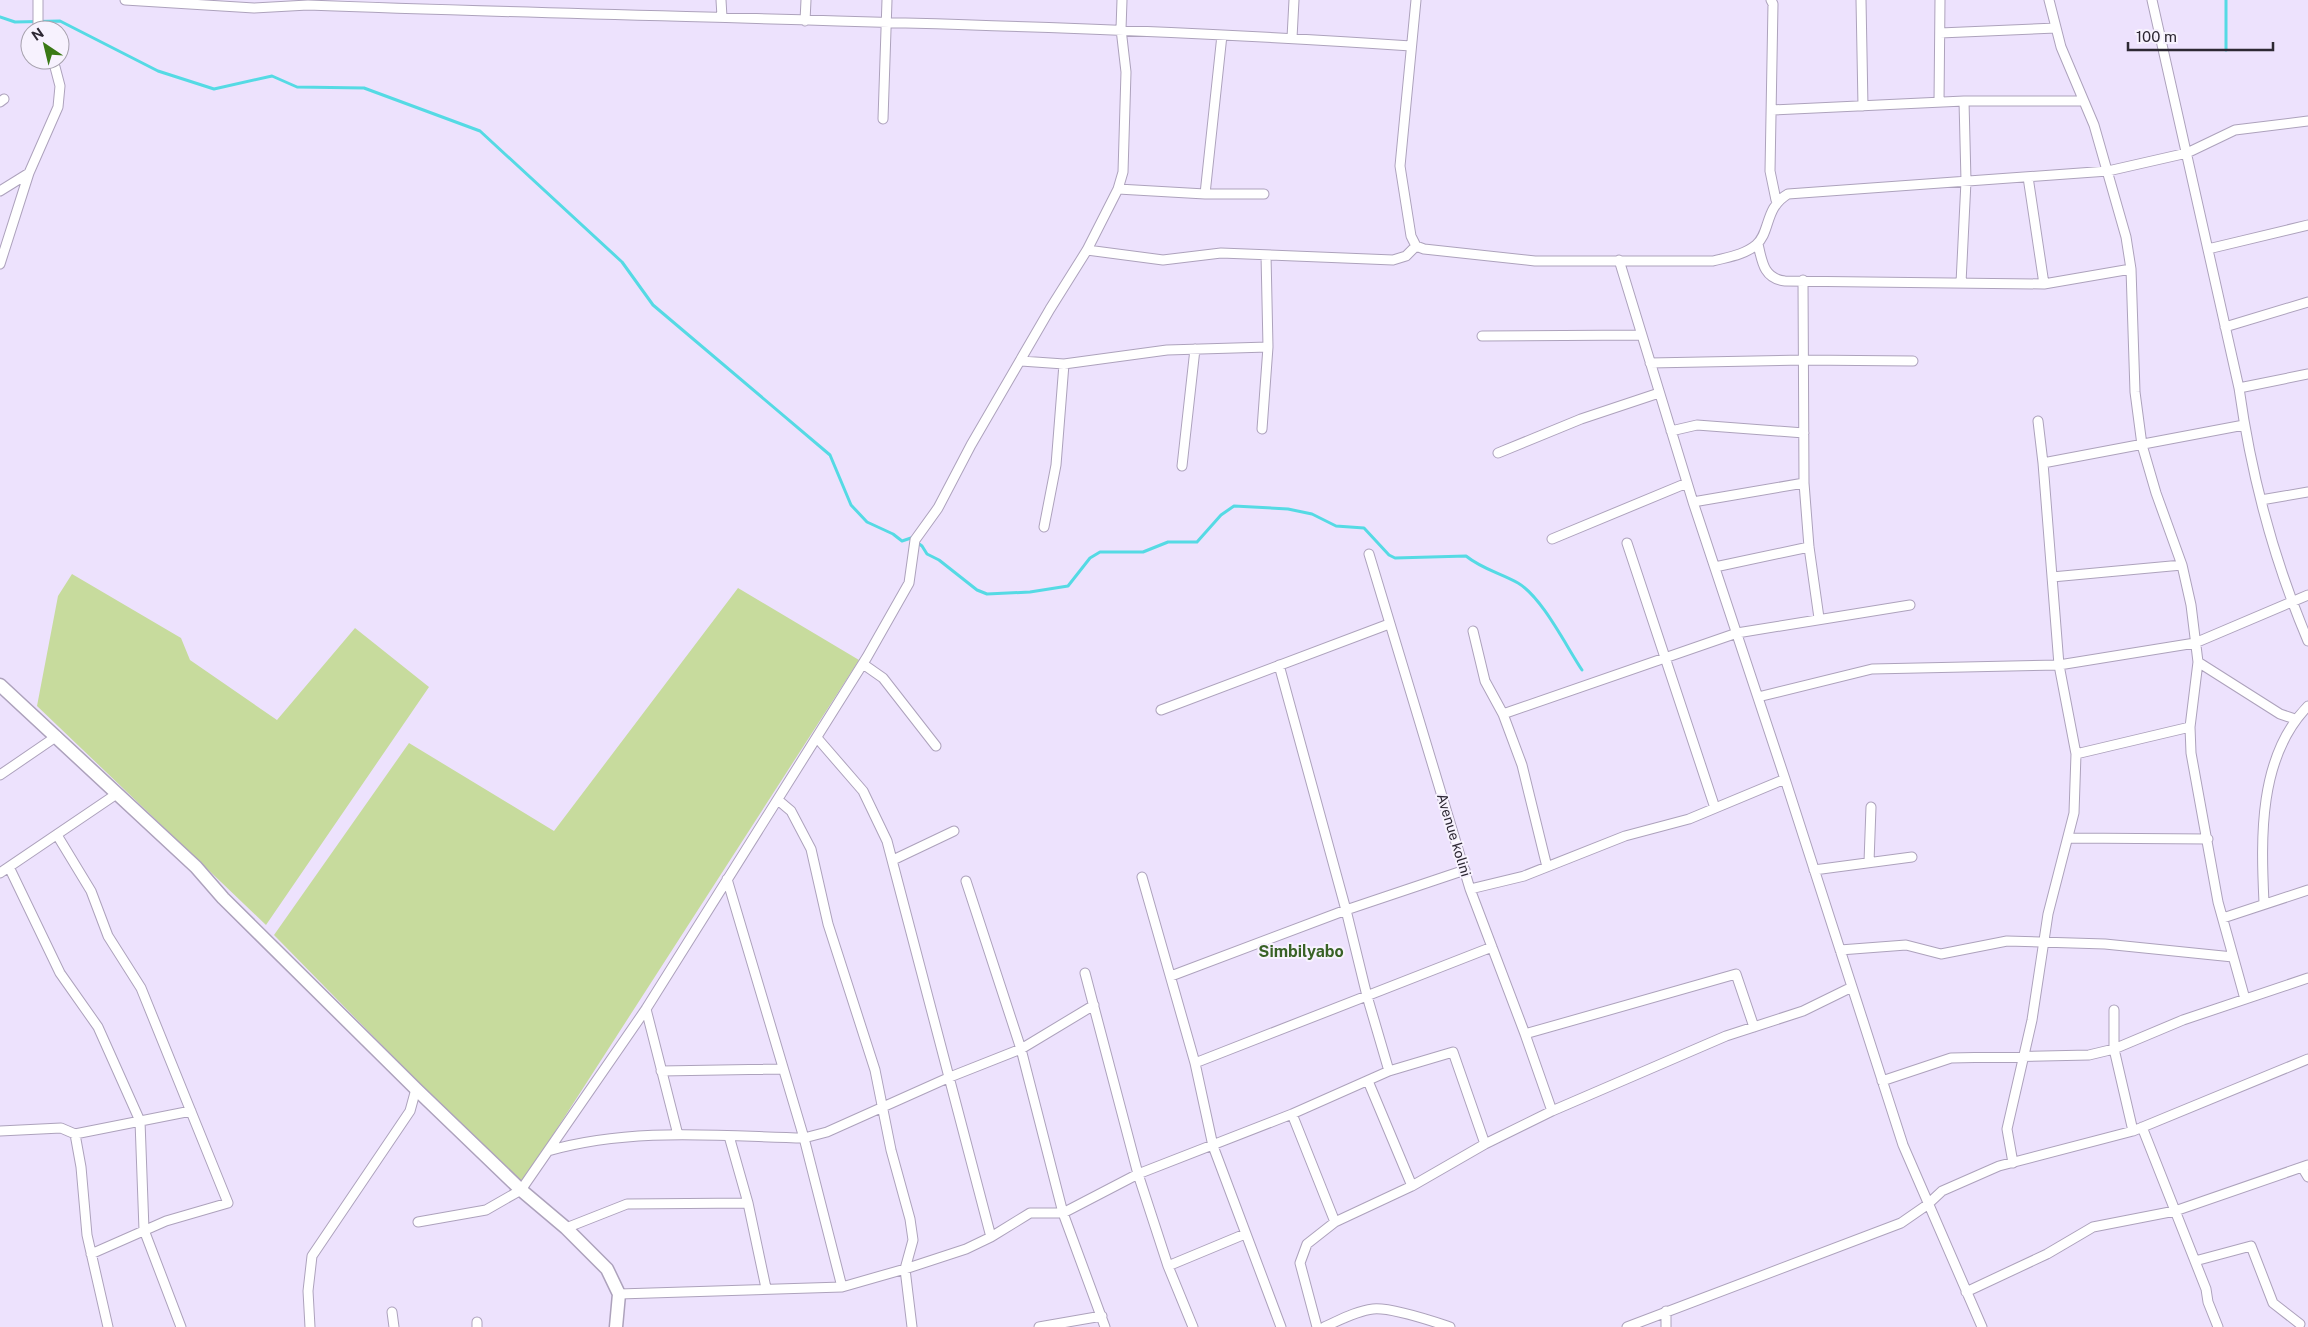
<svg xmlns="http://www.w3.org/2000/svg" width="2308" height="1327" font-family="'Public Sans',sans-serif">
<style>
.green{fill:#c7db9d}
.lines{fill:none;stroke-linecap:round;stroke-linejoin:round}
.stream{stroke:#55dae4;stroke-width:3}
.street-casing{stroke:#ada2bc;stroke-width:11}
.secondary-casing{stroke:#ada2bc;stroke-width:15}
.street{stroke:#fff;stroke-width:9}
.secondary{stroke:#fff;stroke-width:12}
.labels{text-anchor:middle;stroke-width:4;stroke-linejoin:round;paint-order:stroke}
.street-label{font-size:14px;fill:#2d2833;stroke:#f7f2fe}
.quarter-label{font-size:16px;font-weight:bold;fill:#396226;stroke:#f7f2fe}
</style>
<rect width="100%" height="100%" fill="#ede2fd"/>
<path class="green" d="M72,574L181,638L190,660L277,720L355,628L429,687L266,925L37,706L58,596Z
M738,588L859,660L520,1186L274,935L409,743L554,831Z"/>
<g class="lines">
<path class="stream" d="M0,17L15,22L60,21L158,71L214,89L272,76L297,87L364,88L480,131L622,262L653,305L830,455L851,505L867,522L893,534L902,541L911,538L922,546L927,554L939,560L977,590L987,594L1030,592L1068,586L1090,558L1100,552H1143L1168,542H1197L1221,515L1234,506L1288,509L1312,514L1336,526L1364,528L1389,555L1395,558L1466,556C1482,569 1500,573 1518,583C1542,597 1566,646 1582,670
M2226,50V0"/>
<g class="street-casing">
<path id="street" d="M38,0V30
M125,0L254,8L308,5C676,19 1044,21 1411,46
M721,0L722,17
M1416,0L1400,166L1411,236L1416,246L1424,249L1535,261H1713C1728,257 1744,255 1756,245C1771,232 1764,208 1788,194L2108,171L2187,153L2235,130L2308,121
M1771,0L1773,4L1770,171L1776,200
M1861,0L1863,106
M2049,0L2061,47L2094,125L2126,237L2131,269L2135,392L2142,445L2156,493L2182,565L2191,605L2198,662L2190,727L2191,753L2218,902L2245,999
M2152,0L2239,388C2251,474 2274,561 2308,641
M805,21L806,0
M1940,33L2056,28
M1292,38L1294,0
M0,102L4,99
M1939,102L1940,0
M1772,110L1964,101H2083
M883,119L887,0
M2028,177L2044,284
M1118,189L1205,194H1264
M0,191L29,173
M1205,194L1222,35
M1758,244C1762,262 1764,279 1785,281L2044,284L2131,269
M2208,249L2308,225
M1087,250L1163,260L1221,253L1393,260L1406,256L1416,246
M1619,260L1693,502L1785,779L1903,1145L1982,1327
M0,264L29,173L58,107L60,86L55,67L50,60
M1803,280L1804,483L1809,547L1819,618
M1961,283L1966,181L1964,101
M2225,327L2308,302
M1482,336L1642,335
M1021,361L1064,364L1167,350L1268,347
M1650,363L1803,360L1913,361
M2239,388L2308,374
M1262,429L1268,347L1266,255
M1671,431L1697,425L1804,433
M1498,453L1581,419L1659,393
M2043,463L2244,425
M1182,466L1195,349
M2261,500L2308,492
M1693,502L1804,483
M1044,527L1056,465L1064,364
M1552,539L1687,483
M1627,543L1715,808
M1369,554L1470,889L1525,1034L1552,1111
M1715,567L1809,547
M2052,577L2182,565
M1473,631L1485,681L1503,714L1522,765L1547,867
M2198,662L2280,714L2295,719
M863,664L883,678L936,746
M1279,665L1346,910L1367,996L1389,1071
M1758,697L1872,669L2059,665L2195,643L2308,595
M1161,710L1389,624
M1503,714L1737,633L1910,605
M818,739L863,791L887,841L991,1237
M2076,754L2190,727
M0,775L57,736
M778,800L791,811L811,849L828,924L875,1070L891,1150L910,1219L913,1240L905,1269L912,1327
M57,835L91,891L108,936L141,988L228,1203L166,1221L91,1254
M2068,838L2208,839
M893,860L954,831
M1869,862L1871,807
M9,867L60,973L98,1027L140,1121L144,1230L181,1327
M1814,870L1912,857
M0,873L118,793
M1142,877L1195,1063L1213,1146L1281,1327
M727,879L804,1138L842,1287
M966,881L1021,1049L1063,1213L1105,1327
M1470,889L1524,876L1625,836L1689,819L1785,779
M2264,903C2261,838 2258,757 2308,706
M2223,918L2308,890
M1840,950L1906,945L1941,954L2007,941L2105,944L2233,957
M1085,973L1138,1174L1168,1266L1193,1327
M1171,976L1346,910L1465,870
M646,1009L678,1135
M2114,1010V1049L2133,1131
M1525,1034L1736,974L1754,1027
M1195,1063L1492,947
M661,1071L782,1069
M1368,1081L1412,1186
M1882,1081L1951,1058L2089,1055L2114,1049L2183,1020L2308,978
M1292,1114L1335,1222
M2142,1127L2206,1289L2208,1302L2218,1327
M0,1131L61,1128L75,1134L191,1111
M75,1134L81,1167L87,1235L108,1327
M729,1136L748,1203L766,1288
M548,1151C632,1127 718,1136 804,1138L827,1132L950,1077L1021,1049L1094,1005
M2013,1163L2007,1129L2032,1020L2048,914L2074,813L2076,754L2059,665L2043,463L2038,421
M2302,1167L2308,1177
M418,1222L486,1210L521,1190L646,1009L867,657L909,583L915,540L938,508L971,445L1050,309L1087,250L1118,189L1123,172L1126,72L1121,29L1122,0
M566,1228L627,1204L748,1203
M2195,1261L2251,1246L2273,1303L2300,1324
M1168,1266L1245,1234
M1966,1292L2047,1254L2093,1227L2175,1211L2308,1165
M619,1294L842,1287L905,1269L966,1249L991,1237L1030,1213H1063L1138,1174L1292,1114L1389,1071L1453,1052L1485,1144
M392,1312L394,1327
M477,1322V1327
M310,1327L308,1291L312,1256L410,1111L416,1089
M1039,1327L1102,1316
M1317,1327L1300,1263L1307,1244L1335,1222L1412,1186L1485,1144L1552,1111L1726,1036L1803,1011L1852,987
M1324,1327C1340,1320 1356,1311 1373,1309C1391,1307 1432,1321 1450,1327
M1627,1327L1901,1223L1927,1205L1942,1191L1999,1166L2133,1131L2308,1059
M1666,1327V1311"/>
</g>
<g class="secondary-casing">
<path id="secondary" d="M0,685L196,867L223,898L416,1089L521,1190L566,1228L607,1269L619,1294L616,1327"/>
</g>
<use href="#street" class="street"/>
<use href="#secondary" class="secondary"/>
</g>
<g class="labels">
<g class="street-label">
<text transform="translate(1454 835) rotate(73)" y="5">Avenue kolini</text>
</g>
<g class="quarter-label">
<text x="1301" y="957">Simbilyabo</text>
</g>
</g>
<g transform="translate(45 45) rotate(325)"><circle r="24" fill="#f7f2fe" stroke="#a6a1ad"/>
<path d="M0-4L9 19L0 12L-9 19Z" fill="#3a7915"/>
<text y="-8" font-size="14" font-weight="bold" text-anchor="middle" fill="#2d2833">N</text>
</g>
<path d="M2128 42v8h145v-8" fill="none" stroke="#2d2833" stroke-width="2.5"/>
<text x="2136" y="42" font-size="15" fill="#2d2833" stroke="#f7f2fe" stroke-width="4" paint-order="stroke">100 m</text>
</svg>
